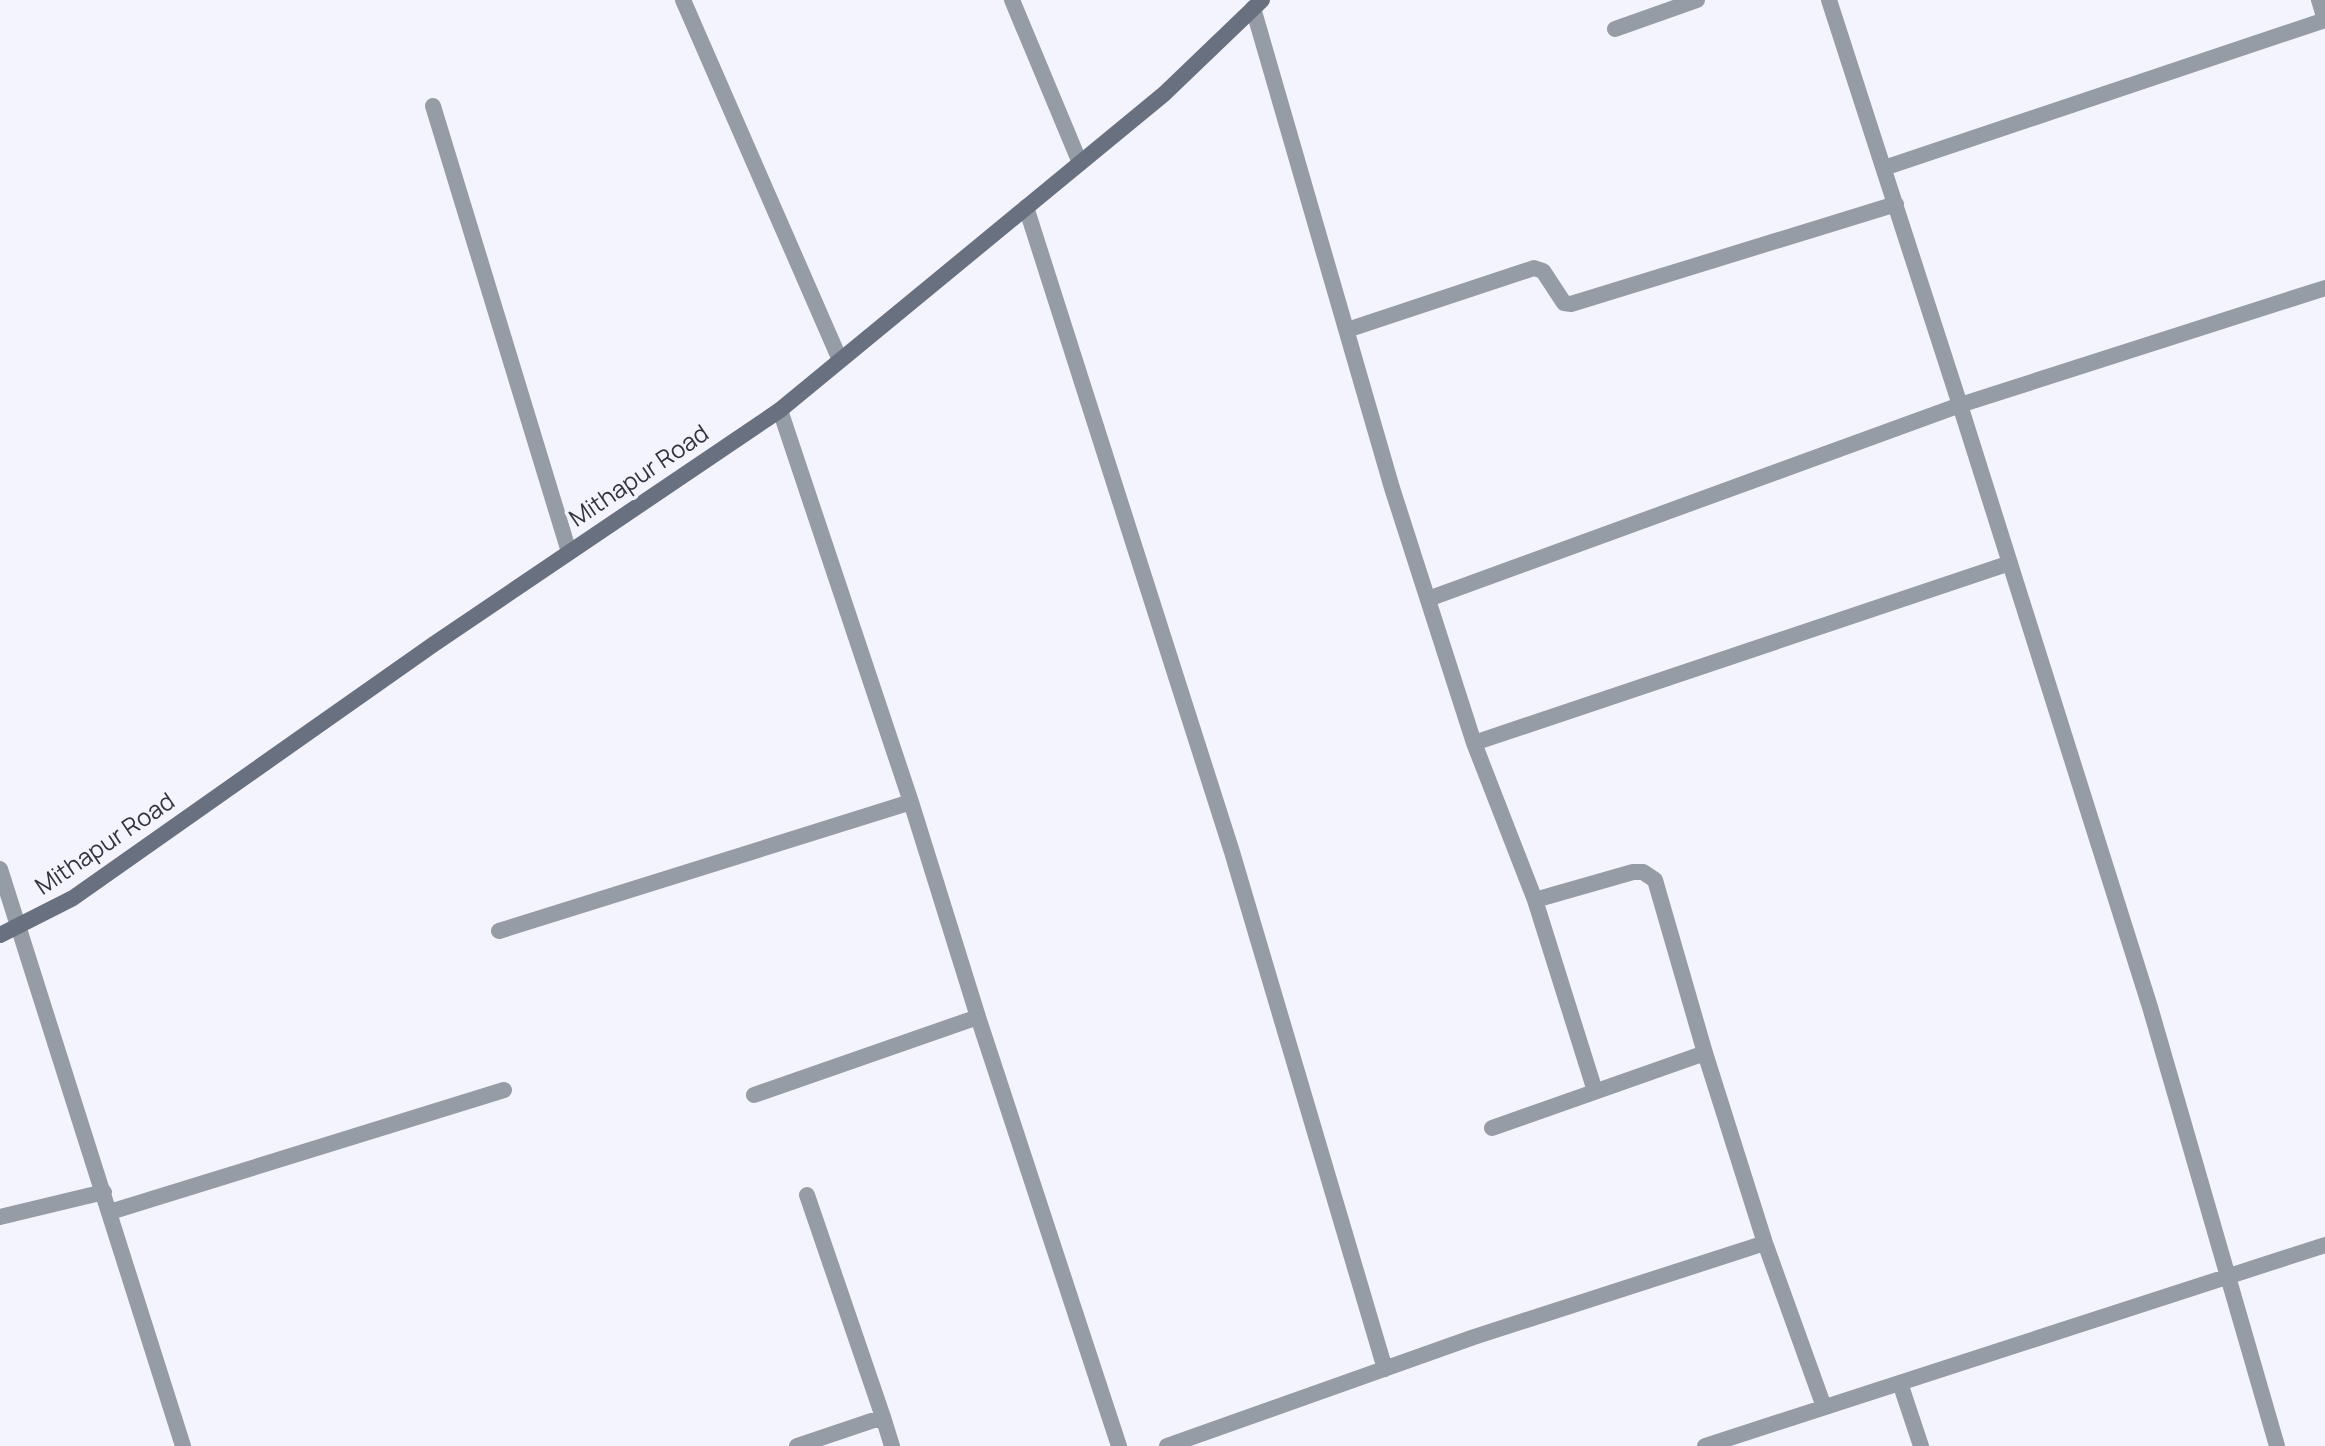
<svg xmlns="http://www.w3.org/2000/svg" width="2325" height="1446" font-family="Manrope,sans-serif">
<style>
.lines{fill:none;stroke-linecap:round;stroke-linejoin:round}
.lane{stroke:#969ca6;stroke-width:16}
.street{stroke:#969ca6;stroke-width:16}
.secondary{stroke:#697180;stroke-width:16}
.labels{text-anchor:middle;stroke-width:7;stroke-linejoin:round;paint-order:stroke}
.street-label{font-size:24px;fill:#35343f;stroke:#f4f4fe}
</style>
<rect width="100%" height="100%" fill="#f4f4fe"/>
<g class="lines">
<path class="lane" d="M433,106L569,552
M110,1212L504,1090"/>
<path class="street" d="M683,0L840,360
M1012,0L1080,163
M1829,0L1960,405L2150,1007L2277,1446
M1253,8L1392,488L1474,743L1535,900L1595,1091
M1615,29L1697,0
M1884,168L2325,20L2319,0
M1026,207L1232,852L1385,1369
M1347,330L1534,268L1543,271L1564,303L1571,304L1896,204
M780,410L911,802L978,1017L1119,1446
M1428,599L1960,405L2325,288
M1474,743L2010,563
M0,869L183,1446
M1535,900L1633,872H1643L1655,880L1705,1053L1765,1243L1824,1407
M499,931L911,802
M754,1095L978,1017
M1492,1128L1705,1053
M807,1195L883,1417
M0,1217L104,1192
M1900,1383L1921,1446
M797,1446L883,1417L892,1446
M1167,1446L1474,1337L1765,1243
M1705,1446L2325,1245"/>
<path class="secondary" d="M0,935L73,898L434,644L780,410L1164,94L1262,0"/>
</g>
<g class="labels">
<g class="street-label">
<text transform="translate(639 476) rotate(-34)" y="8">Mithapur Road</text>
<text transform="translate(105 844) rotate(-34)" y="8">Mithapur Road</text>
</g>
</g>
</svg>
